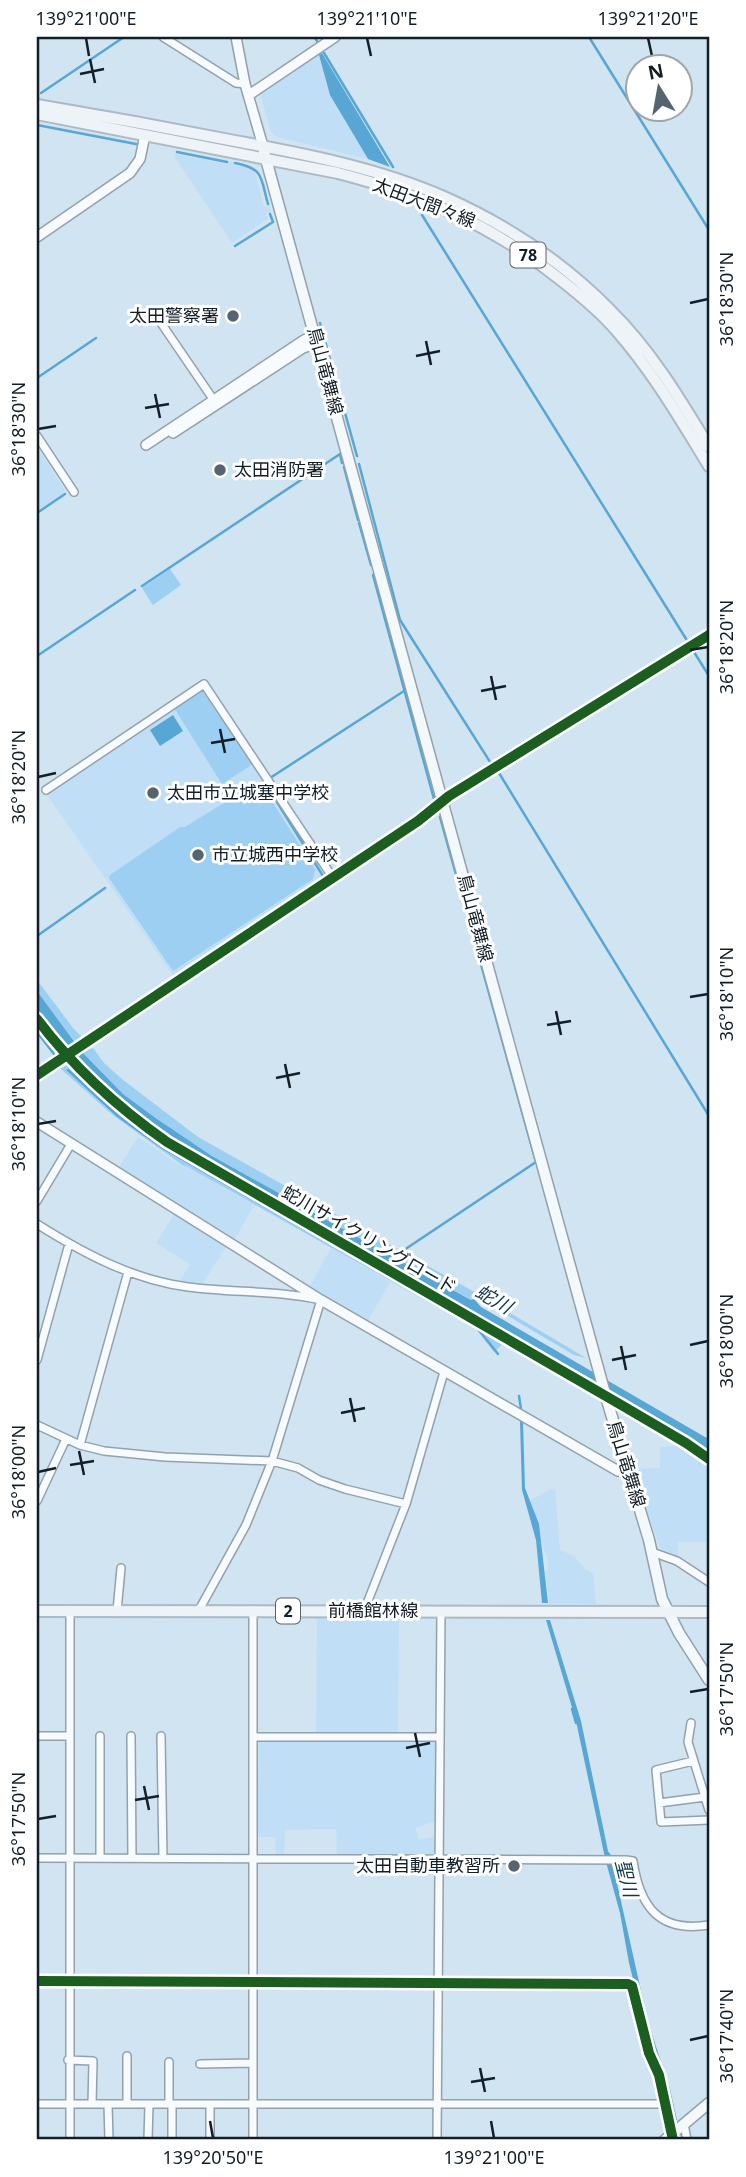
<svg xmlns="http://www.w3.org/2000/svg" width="746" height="2177" font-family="'Noto Sans','Noto Sans JP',sans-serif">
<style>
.built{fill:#c0dff6}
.green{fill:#9ccff1}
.water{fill:#58a6d3}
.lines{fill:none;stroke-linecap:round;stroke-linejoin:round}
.stream{stroke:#58a6d3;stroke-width:2.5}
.minor-casing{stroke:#92a1ac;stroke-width:10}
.tertiary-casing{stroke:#92a1ac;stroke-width:12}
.secondary-casing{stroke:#92a1ac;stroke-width:13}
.primary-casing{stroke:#abbac4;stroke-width:14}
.minor{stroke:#f8fbfd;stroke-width:7}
.tertiary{stroke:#f8fbfd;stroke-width:9}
.secondary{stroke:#f3f8fa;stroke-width:10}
.primary{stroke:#eef3f7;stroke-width:10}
.cycleway-casing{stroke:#fff;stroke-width:15}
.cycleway{stroke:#1b5e20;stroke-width:10}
.ticks{fill:none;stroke:#131f28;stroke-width:2.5}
.poi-dot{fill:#55646f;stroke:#fff;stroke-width:2.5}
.labels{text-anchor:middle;stroke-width:6;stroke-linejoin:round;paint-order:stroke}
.shield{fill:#fff;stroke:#5a6268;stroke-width:2}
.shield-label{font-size:16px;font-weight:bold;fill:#131f28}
.street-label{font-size:18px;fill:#131f28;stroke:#fff}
.poi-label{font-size:18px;fill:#131f28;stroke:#fff;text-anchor:start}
.water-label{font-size:19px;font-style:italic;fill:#0f3850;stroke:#fff}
.neatline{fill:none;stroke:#131f28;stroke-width:2.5}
.ticks-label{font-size:18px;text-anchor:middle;fill:#131f28}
</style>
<rect width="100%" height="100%" fill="#d0e4f2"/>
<path class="built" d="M319,55L330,95L368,159L277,137L271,132L260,94Z
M175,154L227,164L228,161L234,162V165L252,169L255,172L264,207L270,206L271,212L266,213L268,219L232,243L174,156Z
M37,447L65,490L64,493L37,511Z
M200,691L203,692L264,780L262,782L322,877L321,879L237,935L235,934L231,936V939L174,977L47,795L48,791Z
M138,1137L184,1168L186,1166L254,1205L235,1239L119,1167Z
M175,1213L227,1245L203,1283L180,1281L190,1264L156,1243Z
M331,1248L390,1282L367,1322L310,1286Z
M686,1445L709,1466V1542H678V1556L660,1548L633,1469L660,1468V1447Z
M550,1489L555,1490L560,1550L574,1556L585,1569L593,1573L596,1604L549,1603L545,1571L548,1570L547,1556L543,1549L539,1524L530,1501Z
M317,1618H399L398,1734L438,1740V1820L415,1828L419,1840L437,1836L438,1856L337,1857L336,1829L285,1830L284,1857L275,1856L276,1837H257L259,1741H337V1734L316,1735Z"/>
<path class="green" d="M170,569L181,585L153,605L142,588Z
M200,691L203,692L253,764L222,784L174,708Z
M253,785L261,787L266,792L315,869L313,879L173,971L109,878L110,875L180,827H185Z
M37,980L73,1028L84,1039L83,1041L90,1049L93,1048L104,1063L123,1080L198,1137L478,1294L586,1358L574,1355L476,1297L472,1300L212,1156L157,1119L123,1094L81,1051L37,991Z
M37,1007L48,1027L118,1097L167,1134L288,1208L466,1310L465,1313L201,1160L143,1121L84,1071L75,1059L46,1029L37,1016Z
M70,1062L123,1113L189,1158L506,1341L494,1352L476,1329L186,1166L185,1167L114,1116L61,1069Z"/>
<path class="water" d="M322,53L390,167L368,159L330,95L319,55Z
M173,715L183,731L160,746L150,730Z
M37,991L81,1051L123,1094L157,1119L212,1156L471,1300L474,1299L481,1307L705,1437L709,1439V1451L467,1312L466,1309L201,1156L144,1118L118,1097L48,1027L37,1007Z
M520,1421L523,1422L525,1488L539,1524L548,1603H542L536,1540L522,1490Z
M546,1620H550L581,1721L608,1851L612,1857L605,1858L576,1721Z
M612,1861L648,2022L670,2089L677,2120L672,2124L644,2023L629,1963L620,1913L606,1862Z"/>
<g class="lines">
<path class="stream" d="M314,37L317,41
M589,37L709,230
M324,53L393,167
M41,93L124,37
M37,125L136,144
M177,152L227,162
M235,163C265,169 260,177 268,204
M422,215L688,642
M235,246L273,222L270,214
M320,323L357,456
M37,378L96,338
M359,464L400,620L492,765
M344,467L358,520
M37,513L65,494
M359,523L371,565
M373,575L434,799
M142,586L340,454L342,463
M694,652L709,676
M37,656L135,590
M499,773L709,1116
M270,778L404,691
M267,786L323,876L322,881
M37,936L105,888
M176,977L240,934
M37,1032L54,1054
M68,1070L118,1116L163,1148L472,1325L478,1329L498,1354
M399,1261L407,1248L536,1162L440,817
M519,1396L521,1409
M572,1709L576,1723"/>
<g class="minor-casing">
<path id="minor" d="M163,37L236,83L245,84
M159,320L215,402
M37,436L74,492
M46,790L204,684L333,878
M443,801L709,635
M37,1201L71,1144
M37,1224C83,1253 133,1280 188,1287C233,1293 277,1290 321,1300L272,1461L246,1525L199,1610
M37,1360L69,1244
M37,1425L80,1445L104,1451L165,1457L272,1461L298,1468L319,1480L345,1489L406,1504
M80,1445L128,1272
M37,1501L66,1439
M652,1552L677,1561L709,1582
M117,1611L121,1568
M364,1611L406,1504L444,1372
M691,1723L688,1742L709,1810
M37,1736H70
M100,1736V1858
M131,1736L132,1858
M161,1736L163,1858
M255,1737H440
M693,1761L656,1770L661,1822L709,1820
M659,1803L705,1797
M37,1858L626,1860L633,1861C640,1907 659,1933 709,1925
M37,1981L628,1984L632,1986L649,2053L659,2075L673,2140
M127,2056V2104
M68,2060L93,2061L92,2104
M200,2064L252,2063
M37,2104H665
M108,2104L109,2140
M169,2104V2062
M172,2104V2140
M684,2124L687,2140
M70,2140V1611
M148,2140L149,2104
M210,2140V2104
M253,2140V1610
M437,2140L441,1611"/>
</g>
<g class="tertiary-casing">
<path id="tertiary" d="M236,37L245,84L263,146
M249,95L335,37
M37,237L130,173L140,159L145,135
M173,433L303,348L318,343
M146,445L304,340L316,335
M37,1075L418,821L443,801
M37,1122L321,1300L618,1471L628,1472"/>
</g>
<g class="secondary-casing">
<path id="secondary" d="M264,152L606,1397L649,1540L662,1599L679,1633L709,1680
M665,2140L709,2103"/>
</g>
<g class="primary-casing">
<path id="primary" d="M37,105C103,116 169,128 235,141C305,154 378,168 444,197C505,224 563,262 610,310C650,349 680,399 709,447
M37,114L338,173C423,195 492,225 561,280C580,295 600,311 616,330C653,372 680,419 709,466
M37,1611L709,1612"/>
</g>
<use href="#minor" class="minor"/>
<use href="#tertiary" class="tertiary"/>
<use href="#secondary" class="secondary"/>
<use href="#primary" class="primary"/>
<g class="cycleway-casing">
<path id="cycleway" d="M37,1019C74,1068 117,1107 167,1142L623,1406L686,1443L709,1459
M37,1075L418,821L449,796L709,635
M37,1981L628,1984L632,1986L649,2053L659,2075L673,2140"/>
</g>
<use href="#cycleway" class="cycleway"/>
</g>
<path class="ticks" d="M86,38L89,56M367,38L371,56M648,38L652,56M90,59L95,83M80,74L104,69M690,303L708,299M426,341L431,365M416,356L440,351M155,394L160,418M145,408L169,404M38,429L56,426M690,650L708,647M491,676L496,700M481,691L506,686M220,729L225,753M211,743L235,739M38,777L56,773M690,997L708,994M556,1011L561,1035M547,1025L571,1021M285,1064L290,1088M276,1078L300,1073M38,1124L56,1121M690,1345L708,1341M621,1346L626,1370M612,1360L636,1355M350,1398L355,1422M341,1413L365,1408M79,1451L84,1475M70,1465L94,1461M38,1472L56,1468M690,1692L708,1689M415,1733L420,1757M406,1748L430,1743M144,1786L149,1810M135,1800L159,1796M38,1819L56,1816M690,2040L708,2036M480,2068L485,2092M471,2082L495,2078M210,2121L213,2138M491,2121L494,2138"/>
<g class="poi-dot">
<circle cx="233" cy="316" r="7"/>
<circle cx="220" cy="470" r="7"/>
<circle cx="153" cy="793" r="7"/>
<circle cx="198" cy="855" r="7"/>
<circle cx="514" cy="1866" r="7"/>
</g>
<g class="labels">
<g class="shield">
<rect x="510.5" y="242.5" width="35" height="25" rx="5"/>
<rect x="276" y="1598.5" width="24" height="25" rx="5"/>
</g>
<g class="shield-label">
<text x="528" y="261">78</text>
<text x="288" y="1617">2</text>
</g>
<g class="street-label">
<text transform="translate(424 203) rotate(21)" y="6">太田大間々線</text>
<text transform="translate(325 371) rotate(75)" y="6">鳥山竜舞線</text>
<text transform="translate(475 918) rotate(75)" y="6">鳥山竜舞線</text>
<text transform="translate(369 1240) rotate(30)" y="6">蛇川サイクリングロード</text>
<text transform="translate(626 1464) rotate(73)" y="6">鳥山竜舞線</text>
<text x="373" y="1617">前橋館林線</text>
</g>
<g class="poi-label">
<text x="219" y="322" text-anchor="end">太田警察署</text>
<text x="234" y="476">太田消防署</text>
<text x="167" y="799">太田市立城塞中学校</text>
<text x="212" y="861">市立城西中学校</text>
<text x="500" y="1872" text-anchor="end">太田自動車教習所</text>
</g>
<g class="water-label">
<text transform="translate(494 1299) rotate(30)" y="7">蛇川</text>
<text transform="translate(627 1878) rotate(76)" y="7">聖川</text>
</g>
</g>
<rect width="746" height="2177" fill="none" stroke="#ffffff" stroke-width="77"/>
<g transform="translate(659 88) rotate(349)"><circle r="33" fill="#ffffff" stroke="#a1a5a9" stroke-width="2"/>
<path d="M0-5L12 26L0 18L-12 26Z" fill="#55646f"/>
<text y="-10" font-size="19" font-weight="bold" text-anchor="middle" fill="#131f28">N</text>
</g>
<rect x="38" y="38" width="670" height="2100" class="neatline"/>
<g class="ticks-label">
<text x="86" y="25">139°21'00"E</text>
<text x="367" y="25">139°21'10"E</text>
<text x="648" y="25">139°21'20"E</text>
<text transform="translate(727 299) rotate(-90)" y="6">36°18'30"N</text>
<text transform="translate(19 429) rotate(-90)" y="6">36°18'30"N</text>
<text transform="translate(727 647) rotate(-90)" y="6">36°18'20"N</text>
<text transform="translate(19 777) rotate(-90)" y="6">36°18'20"N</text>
<text transform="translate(727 994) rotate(-90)" y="6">36°18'10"N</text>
<text transform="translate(19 1124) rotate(-90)" y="6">36°18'10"N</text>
<text transform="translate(727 1341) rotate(-90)" y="6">36°18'00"N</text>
<text transform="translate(19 1472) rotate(-90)" y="6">36°18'00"N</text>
<text transform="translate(727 1689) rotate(-90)" y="6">36°17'50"N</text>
<text transform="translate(19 1819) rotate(-90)" y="6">36°17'50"N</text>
<text transform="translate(727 2036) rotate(-90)" y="6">36°17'40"N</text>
<text x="213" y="2164">139°20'50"E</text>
<text x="494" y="2164">139°21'00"E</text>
</g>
</svg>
